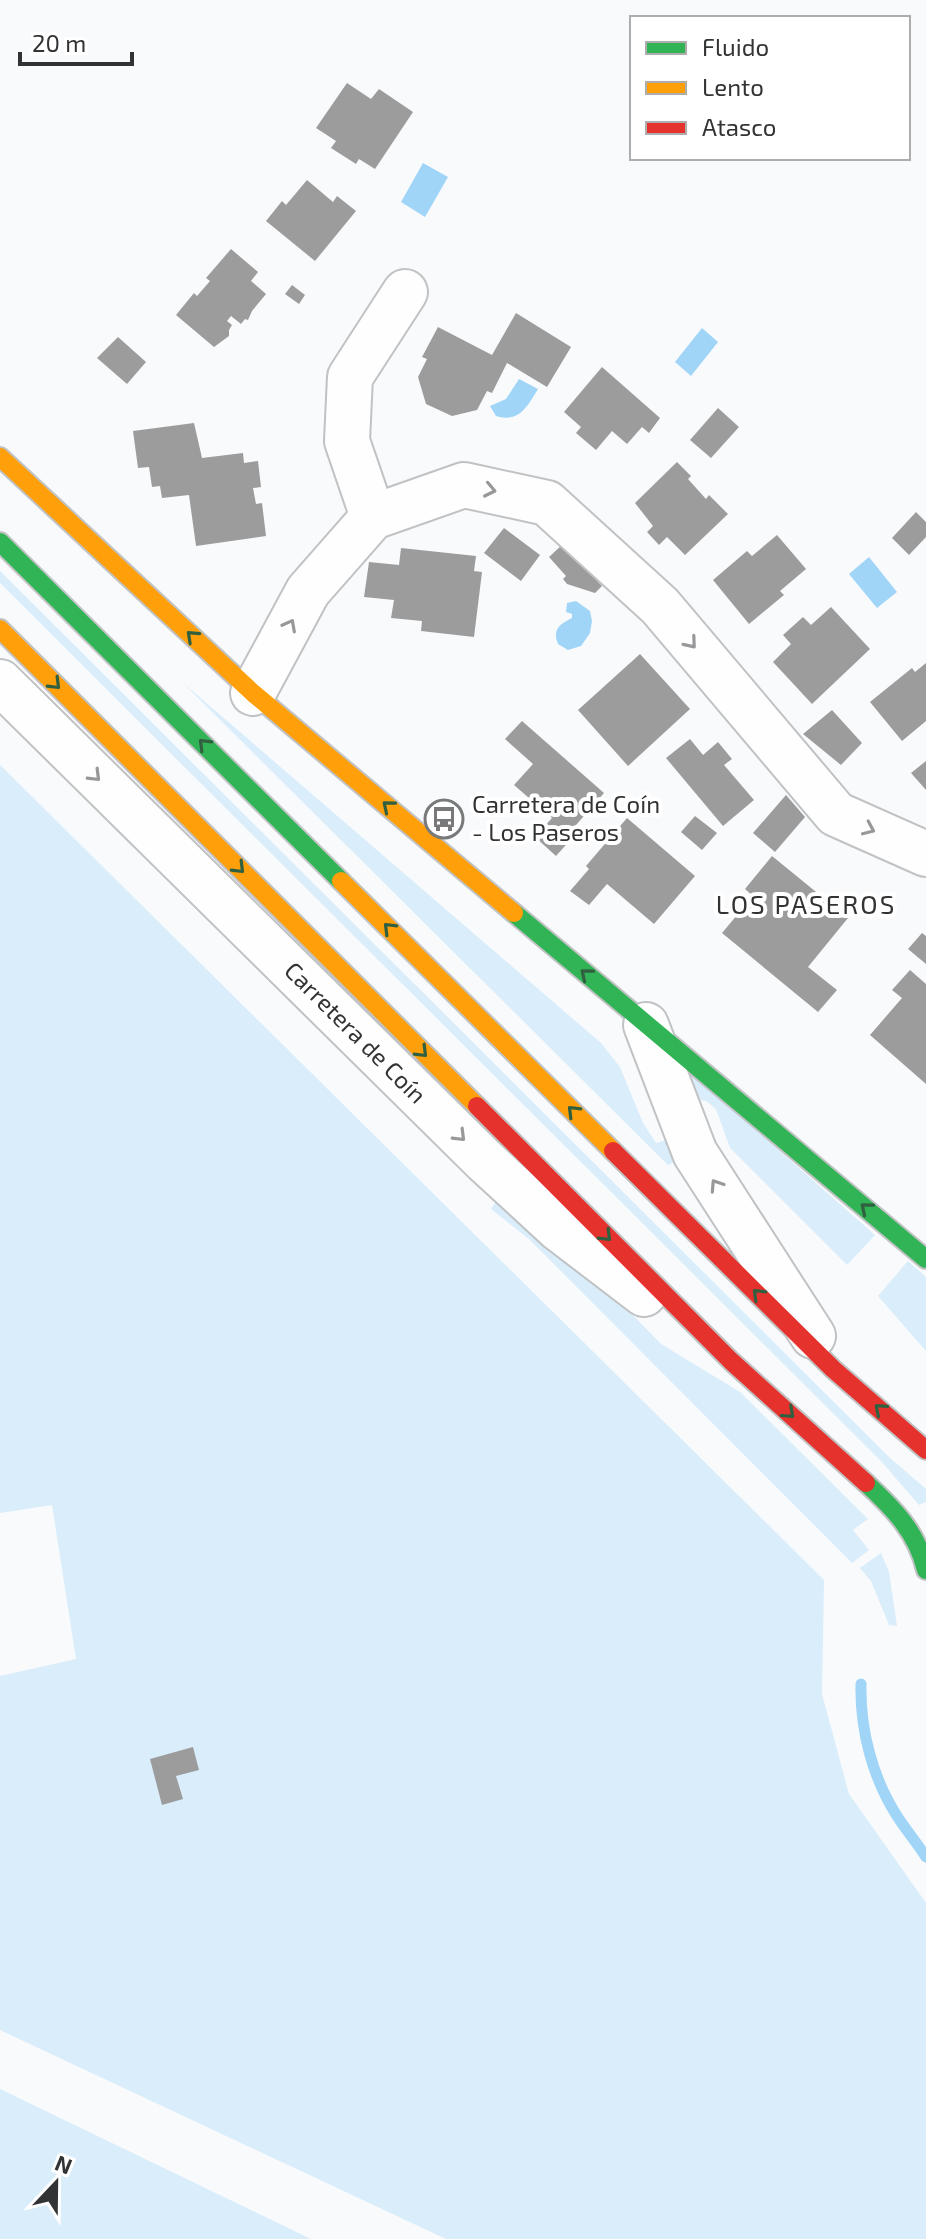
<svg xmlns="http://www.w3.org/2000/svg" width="926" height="2239" font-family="'Exo 2',sans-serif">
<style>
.green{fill:#d9edfb}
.water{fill:#a0d5f8}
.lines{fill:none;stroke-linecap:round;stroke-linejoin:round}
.stream{stroke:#a0d5f8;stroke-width:11}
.building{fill:#9c9c9d}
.street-casing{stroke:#c0c2c3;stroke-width:48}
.fast-casing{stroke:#c0c2c3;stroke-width:22}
.slow-casing{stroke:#c0c2c3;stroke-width:22}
.jam-casing{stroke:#c0c2c3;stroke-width:22}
.street{stroke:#fefeff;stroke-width:44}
.fast{stroke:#30b455;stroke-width:18}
.slow{stroke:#ff9f0a;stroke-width:18}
.jam{stroke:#e5322d;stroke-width:18}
.oneway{stroke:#98989a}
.oneway2{stroke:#316040}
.labels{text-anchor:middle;stroke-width:8;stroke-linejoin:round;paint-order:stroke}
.poi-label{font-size:24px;fill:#323334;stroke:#fff;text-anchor:start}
.street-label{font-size:24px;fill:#323334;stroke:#fff}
.neighbourhood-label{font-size:26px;letter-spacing:2px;fill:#323334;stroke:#fff}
</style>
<rect width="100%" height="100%" fill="#f8fafc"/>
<path class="green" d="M0,571L889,1457L926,1489V1502L919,1505L881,1461L0,583Z
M183,683L601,1043L620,1067L643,1123L656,1143L667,1140L676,1161L668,1165Z
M0,765L824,1580L822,1694L849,1794L926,1903V2239H446L0,2030V1676L76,1659L52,1505L0,1513Z
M683,1066L875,1235L847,1265L730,1148L716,1109L706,1101L693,1099Z
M497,1200L622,1304L661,1344L740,1392L868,1519L853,1530L869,1550L852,1563L529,1239L491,1209Z
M908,1261L926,1277V1351L878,1296Z
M881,1553L889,1572L897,1626L889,1625L871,1581L860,1568Z
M0,2088V2089L311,2239H0Z"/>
<path class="water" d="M423,163L448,177L425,217L401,202Z
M702,328L718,342L691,376L675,362Z
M519,379L538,389C527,407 519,423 496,416L490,406L506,399Z
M869,557L897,592L877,608L849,574Z
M576,601L590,611L592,621L590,633L581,646L568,650L558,644C552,629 560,624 572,618V614L566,612L567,603Z"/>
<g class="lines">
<path class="stream" d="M861,1684C860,1729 872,1777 897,1816C906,1830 917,1843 926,1857"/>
</g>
<path class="building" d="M347,83L371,99L379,89L413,112L375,169L359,159L356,164L331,148L336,141L316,128Z
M307,180L333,202L337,196L356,211L315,261L266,221L282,201L286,205Z
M231,249L258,272L251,281L266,294L252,311L248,320L245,319L241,324L231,316L227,321L232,325L229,330V336L214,347L176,315L194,293L197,296L210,281L206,278Z
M292,285L305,295L299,304L285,294Z
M516,313L571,347L547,387L507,363L492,393L487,391L477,410L452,416L426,404L418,377L427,359L422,357L438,327L492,355Z
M118,337L146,362L127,384L97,358Z
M602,367L660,418L649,433L642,427L627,444L612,431L596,450L576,433L581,427L564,412Z
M718,408L739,427L711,458L690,440Z
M194,423L202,458L243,453L244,463L258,461L261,487L253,488L256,504L262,503L266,536L196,546L189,495L162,498L160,486L152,487L149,467L138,468L133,431Z
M677,462L691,476L688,479L706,499L709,495L728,514L685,555L667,537L659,545L647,532L653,526L635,503Z
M916,512L926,522V537L909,555L892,538Z
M504,528L540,555L521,581L484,553Z
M777,535L806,569L780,591L784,595L749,624L713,580L747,551L752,556Z
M563,544L602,586L595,593L567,584L563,579L566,576L549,557Z
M401,548L476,556L474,571L482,572L474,637L421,631L422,621L391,618L394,600L364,597L369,562L399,565Z
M831,607L870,649L812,704L773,662L791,644L783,635L803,617L811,625Z
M640,654L690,709L628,766L578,710Z
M926,663V721L902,741L870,702L912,668L915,672Z
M832,710L862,743L841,765L803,734Z
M522,721L604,793L569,833L573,837L556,856L535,837L552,818L514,785L533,764L505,739Z
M690,739L703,755L718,742L732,759L724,765L754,800L723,826L666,758Z
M926,761V790L911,773Z
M786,795L805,817L775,852L753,833Z
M695,816L717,833L702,850L681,832Z
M627,818L695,876L654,924L607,884L589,905L570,891L589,869L586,866Z
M772,856L848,918L808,967L837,990L818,1012L722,933L753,896L745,889Z
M922,933L926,936V964L908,949Z
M910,970L926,984V1084L870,1035L902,998L892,990Z
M193,1747L199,1770L176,1776L183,1799L162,1805L150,1759Z"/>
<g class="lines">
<g class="street-casing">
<path id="street" d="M373,517L347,441L350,377L405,292
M0,682L485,1161L559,1229L644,1294
M253,693L308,591L373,517L464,485L547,503L660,606L836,814L926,854
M646,1025L695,1153L813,1336"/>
</g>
<g class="fast-casing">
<path id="fast" d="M0,542L341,881
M514,913L926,1259
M866,1483C893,1508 917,1532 926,1570"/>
</g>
<g class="slow-casing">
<path id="slow" d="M0,457L253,693L514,913
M0,629L477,1106
M341,881L613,1151"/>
</g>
<g class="jam-casing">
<path id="jam" d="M477,1106L731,1361L866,1483
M613,1151L833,1369L926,1450"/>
</g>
<use href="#street" class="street"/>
<use href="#fast" class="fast"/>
<use href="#slow" class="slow"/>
<use href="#jam" class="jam"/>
</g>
<defs><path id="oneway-chevron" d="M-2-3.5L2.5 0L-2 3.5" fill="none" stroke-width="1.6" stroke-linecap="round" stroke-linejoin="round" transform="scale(2)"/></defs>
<g class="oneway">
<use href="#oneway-chevron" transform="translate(490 490) rotate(12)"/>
<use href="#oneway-chevron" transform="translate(290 625) rotate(-62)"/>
<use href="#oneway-chevron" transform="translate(691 643) rotate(50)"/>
<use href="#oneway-chevron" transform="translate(95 776) rotate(45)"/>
<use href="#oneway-chevron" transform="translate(869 829) rotate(24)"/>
<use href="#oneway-chevron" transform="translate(460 1136) rotate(45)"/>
<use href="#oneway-chevron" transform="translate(716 1185) rotate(-123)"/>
</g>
<g class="oneway2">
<use href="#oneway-chevron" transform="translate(192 636) rotate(-137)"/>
<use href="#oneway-chevron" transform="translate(55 684) rotate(45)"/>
<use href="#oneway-chevron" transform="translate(204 744) rotate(-135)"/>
<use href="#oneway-chevron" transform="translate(388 806) rotate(-140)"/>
<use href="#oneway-chevron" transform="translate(239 868) rotate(45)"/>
<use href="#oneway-chevron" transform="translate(389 928) rotate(-135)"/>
<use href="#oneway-chevron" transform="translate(586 974) rotate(-140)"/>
<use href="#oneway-chevron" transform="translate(422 1052) rotate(45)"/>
<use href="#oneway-chevron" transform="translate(573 1111) rotate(-135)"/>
<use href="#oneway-chevron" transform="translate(866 1208) rotate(-140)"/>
<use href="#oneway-chevron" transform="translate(606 1236) rotate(45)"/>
<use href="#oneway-chevron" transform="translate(758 1294) rotate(-135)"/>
<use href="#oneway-chevron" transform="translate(880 1409) rotate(-139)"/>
<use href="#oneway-chevron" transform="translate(789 1413) rotate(42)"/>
</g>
<defs>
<g id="bus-ring" transform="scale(2)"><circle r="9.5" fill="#fff" stroke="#77797a" stroke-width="1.5"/><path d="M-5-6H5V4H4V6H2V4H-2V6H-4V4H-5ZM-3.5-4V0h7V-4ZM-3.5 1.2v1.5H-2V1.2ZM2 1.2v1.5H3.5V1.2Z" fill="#77797a"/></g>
</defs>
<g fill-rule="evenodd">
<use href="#bus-ring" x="444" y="819"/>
</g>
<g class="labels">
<g class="poi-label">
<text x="472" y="813">Carretera de Coín<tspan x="472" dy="28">- Los Paseros</tspan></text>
</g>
<g class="street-label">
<text transform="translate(355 1033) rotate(45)" y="8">Carretera de Coín</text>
</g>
<g class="neighbourhood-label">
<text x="806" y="914">LOS PASEROS</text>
</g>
</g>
<rect x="630" y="16" width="280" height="144" fill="#ffffff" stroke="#adadae" stroke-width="2"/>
<rect x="646" y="42" width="40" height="12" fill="#30b455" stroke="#adadae" stroke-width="2"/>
<text x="702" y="56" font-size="24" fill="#323334">Fluido</text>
<rect x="646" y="82" width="40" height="12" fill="#ff9f0a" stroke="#adadae" stroke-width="2"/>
<text x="702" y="96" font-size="24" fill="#323334">Lento</text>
<rect x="646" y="122" width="40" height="12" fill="#e5322d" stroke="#adadae" stroke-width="2"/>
<text x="702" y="136" font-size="24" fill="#323334">Atasco</text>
<g transform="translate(56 2183) rotate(22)" stroke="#ffffff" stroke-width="6" paint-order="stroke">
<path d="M0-6L14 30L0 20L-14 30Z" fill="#323334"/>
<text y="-12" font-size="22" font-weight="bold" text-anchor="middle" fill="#323334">N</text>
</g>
<path d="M20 52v12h112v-12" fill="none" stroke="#323334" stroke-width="4"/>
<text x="32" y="52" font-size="24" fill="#323334" stroke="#ffffff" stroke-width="6" paint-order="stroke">20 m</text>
</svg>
